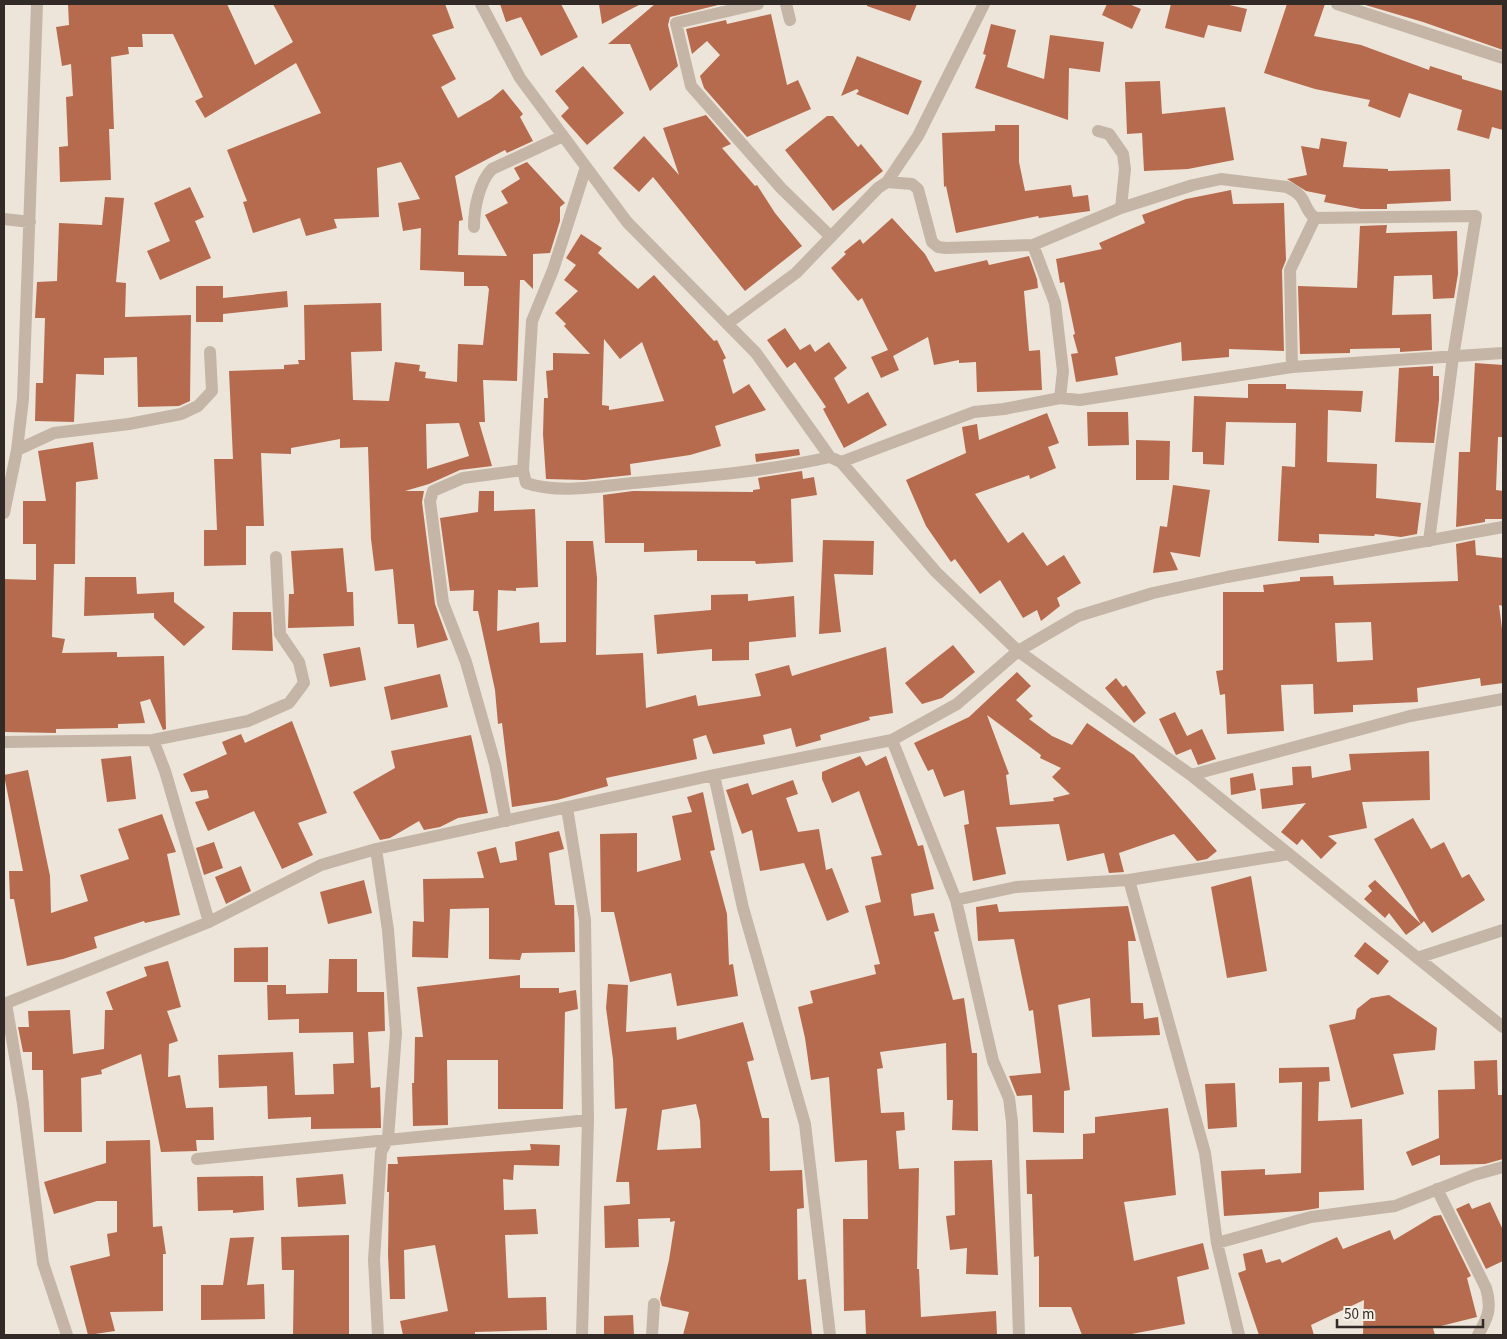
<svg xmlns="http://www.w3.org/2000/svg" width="1507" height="1339" font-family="'Source Sans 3',sans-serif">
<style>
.building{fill:#b66b4e;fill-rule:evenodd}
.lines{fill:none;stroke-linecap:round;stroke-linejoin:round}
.minor{stroke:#c4b5a7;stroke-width:12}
</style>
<rect width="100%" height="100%" fill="#ede5d9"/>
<path class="building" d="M68,4H227L255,65L293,42L273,4H445L454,28L432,35L456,79L441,87L458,118L491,99L503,89L523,114L520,117L533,141L507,153L505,150L455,176L463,220L459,221L458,255L507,256L485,215L508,203L501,191L520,179L514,168L527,162L565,203L560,207V221L550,253L533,254V289L524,280H520L517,381L483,380L485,422H479L492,466L460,470L429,484L405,491H424L422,502L435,604L448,640L417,648L414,624H398L393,569L375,571L371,539L368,447L340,448V439L291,448V454L261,453L264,526H246V565L204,566V530H217L214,459H233L229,371L284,369V365L299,364L298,360H305L304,305L381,303L382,351L351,352L353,400L389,401L395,362L420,365L419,371L426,372L425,378L457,382L458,344L483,345L489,289L487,286H464V272L420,270L421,228L403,231L398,203L420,199L401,162L377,168L379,217L334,219L337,228L306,236L300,218L253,233L243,202L247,201L227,150L321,113L296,63L205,118L195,101L203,97L173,34H142L143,47H128L129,54L111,57L114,129H109L111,180L60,182L59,147L68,146L66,97L73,96L71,64L62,66L56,27L69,25ZM459,423L469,456L427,469L426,424Z
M500,4H561L578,37L541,56L521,17L506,22Z
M599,4H641L602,24Z
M655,4H722L670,17L668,25L678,66L650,91L630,44H608Z
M867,4H917L910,21L867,6Z
M1107,4H1129L1141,9L1132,29L1102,15Z
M1171,4H1225L1247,9L1241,32L1208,25L1204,38L1165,28Z
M1287,4H1325L1314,36L1361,45L1429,70L1430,66L1462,76V79L1503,91V130L1492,127L1489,139L1457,130L1462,110L1409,93L1400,118L1368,106L1370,100L1315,89L1264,73Z
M1362,4H1503V50L1423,22Z
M771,14L787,85L798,80L811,109L747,137L704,88L700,76L720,55L707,41L692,54L686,29L726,20L727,24Z
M991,24L1016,30L1007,67L1044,79L1050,35L1104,42L1100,72L1069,68L1068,120L975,88L986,55L983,54Z
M857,56L922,81L908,115L856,94L859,91L857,89L841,96Z
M583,66L624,113L587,145L561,116L569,108L555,91Z
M1160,81L1162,114L1225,107L1234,160L1188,169L1144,171L1142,133L1127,134L1125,82Z
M706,115L731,144L722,148L755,186L757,185L775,213L802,246L745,291L653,177L639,192L613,168L644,136L679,175L663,128Z
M827,116H833L858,147L861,144L883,171L833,211L785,150Z
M995,125H1019V162L1025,191L1071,185L1073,197L1088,195L1090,211L1039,218L1038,216L956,233L946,186L944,187L942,133L995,131Z
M1321,138L1347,142L1343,167L1388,169V171L1450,169L1451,201L1387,204V209H1361L1324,202L1326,195L1306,191L1287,179L1307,175L1301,146L1319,149Z
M190,187L204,217L195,221L211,258L160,280L147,251L170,241L154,203Z
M1231,190L1233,204L1284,203L1286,260L1282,270L1284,351L1229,349V357L1182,361L1181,342L1115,357L1118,375L1076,382L1071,354L1078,353L1073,335L1075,334L1064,282L1060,283L1056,259L1102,249L1099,243L1145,223L1142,215L1186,199Z
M105,197L124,198L116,282L126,283L125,317L191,315L190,401L179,406L138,407L137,357L104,358V375L76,374L74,422L35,421L36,383H43L45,318H35L37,282L57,281L59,223L102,225Z
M892,218L925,254L935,272L987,260L989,265L1029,256L1037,279L1038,288L1024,291L1029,351L1040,350L1042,390L977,392L976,362L959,363V360L934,365L928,337L893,356L899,370L881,378L871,357L888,350L862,298L858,301L831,268L846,254L844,252L860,239L863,244Z
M1387,225L1386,233L1457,231L1458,274L1454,298L1433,299L1432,275L1394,276L1392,315L1431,314L1432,350L1400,352V348L1350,349V353L1300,354L1298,286L1357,288L1360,226Z
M581,234L602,248L598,253L638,289L654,275L714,341L717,340L726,358L723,360L733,394L749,384L766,410L715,426L721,446L690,455L630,464L631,475L584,480L546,479L543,434L544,398H548L546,371L553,370V353L590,354L564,326L566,324L555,313L578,291L564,280L576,265L566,258ZM604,339L620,359L642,342L664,401L609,410V406L602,405Z
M196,286H223V298L287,291L288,307L223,314V322H196Z
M785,328L800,350L810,344L815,352L829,342L847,368L834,378L848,404L868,392L887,425L844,448L823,409L826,407L795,362L787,368L767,340Z
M1475,363L1503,365V437H1498L1496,490L1503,491V519H1485V522L1456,527L1459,452H1470Z
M1433,366V376H1439V400L1434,443L1395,442L1399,368Z
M1248,384H1286V389L1363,391L1361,412L1328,410L1327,462L1377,464L1376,498L1421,503L1417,534L1401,537L1375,534L1374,536L1319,534V543L1278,541L1282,466L1295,467L1296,423L1226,422L1224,465L1203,464V452H1192L1194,396L1248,398Z
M1087,412H1128L1129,445L1088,446Z
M1047,413L1059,443L1048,447L1056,468L1030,479L1029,475L975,494L1008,543L1023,532L1047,566L1064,555L1081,583L1057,598L1060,606L1041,621L1037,610L1023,618L1000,580L980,594L955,559L951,562L926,526L906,480L966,453L962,427L977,424L979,440Z
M1136,440L1170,441L1169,480H1136Z
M93,442L98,479L76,482L75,564H54L52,637L65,639L62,653L117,652V657L164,656L166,729L163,730L150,699L140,702L145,723L118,724V728L56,729V733L4,732V579L36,580V544H23V501H46L38,451Z
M799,449L800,455L756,462L755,454Z
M802,471L803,479L814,477L817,495L791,499L793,562L756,564L755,561H697V550L644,552V543H605L603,495L633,491L753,492V490L760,489L758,478Z
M1173,485L1210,490L1200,557L1170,552L1178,570L1153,573L1160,526L1167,527Z
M479,491H494V511L535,509L538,587L516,588V591L498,590L497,631L539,622L540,643L566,642V541H593L597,578L596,655L643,653L646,708L696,695L698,706L761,696L755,674L789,665L792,676L886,647L893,713L869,717L870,720L820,735L821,740L796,747L791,728L763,735L765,744L713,754L706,735L693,739L697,759L606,778L608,786L557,800L512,807L502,723L498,724L495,690L478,611H473L474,590L450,591L440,518L478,512Z
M823,540L874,541L873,575L834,574L841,632L819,634Z
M1475,540L1476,555L1503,558V606L1499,605L1503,637V683L1481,686L1480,678L1417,688L1418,702L1353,705V712L1314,714L1313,684L1281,685L1284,731L1227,734L1225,694L1220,695L1216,671L1223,670V592H1264L1263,585L1300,581V577L1333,576L1334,585L1458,581L1456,544ZM1371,622L1373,660L1337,662L1335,623Z
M343,548L347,592H353L354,626L288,628L289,594H294L291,551Z
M85,577H136L137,594L174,592V602L205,627L184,646L154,618V613L84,616Z
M748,594V601L794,596L796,637L749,642V660L712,661V649L657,654L654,615L711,610V595Z
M233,612H271L273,651L232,650Z
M953,645L975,672L942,698L922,704L905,683Z
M360,647L366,680L330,687L323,654Z
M1017,672L1031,686L1016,700L1033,716L1029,719L1052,736L1072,745L1087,723L1134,755L1217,851L1207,859L1197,861L1174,834L1119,853L1124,872L1109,873L1104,853L1067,861L1059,824L996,827L1006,874L973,881L964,825L969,824L964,790L944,797L933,769L928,771L914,743L969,717ZM987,715L1041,755L1040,758L1061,768L1052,777L1070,794L1053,798L1054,801L1010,805L1006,775L1009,774Z
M440,674L448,707L391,720L384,687Z
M1116,678L1123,687L1126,685L1146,713L1134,723L1105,688Z
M1175,712L1187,736L1202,729L1216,759L1198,765L1191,749L1176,755L1159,719Z
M292,721L327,813L298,823L313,855L282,869L254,811L208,831L195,802L209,798L207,790L191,792L183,774L227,754L222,742L241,734L245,743Z
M471,735L488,813L458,818L440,827L424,830L419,821L390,838L380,840L353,792L395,768L391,751Z
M1429,751L1430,800L1362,802L1367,828L1328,836L1337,843L1321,859L1302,839L1297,845L1281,832L1306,803L1262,809L1260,789L1293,785L1292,767L1311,766L1312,778L1351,770L1349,754Z
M131,756L136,799L107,802L101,759Z
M860,756L866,766L886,756L918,846L923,845L934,889L911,894L914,916L934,913L939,931L934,932L953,1000L964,998L972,1053H977L978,1131L952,1130L953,1100H947L946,1043L880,1052L883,1068L877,1069L881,1113L904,1112L905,1130L896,1131L899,1169L919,1168L917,1269H919L921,1317L996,1311L997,1335H866L865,1310L844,1311L843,1219H868L867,1160L835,1162L829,1077L811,1080L805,1038L798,1007L813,1003L810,991L876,974L874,965L880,964L865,906L881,902L871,857L882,855L859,791L832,803L822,779V772Z
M28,770L50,876L51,913L88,901L80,875L129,859L118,829L162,814L176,852L167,854L180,915L145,923L144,921L94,937L97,948L63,959L27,966L14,899H10L9,871H23L4,775Z
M1253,773L1256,790L1231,795L1230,778Z
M793,780L798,794L786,798L798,832L819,829L826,870L832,868L849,912L827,921L804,863L760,871L752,830L742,834L726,790L748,783L752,795Z
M703,792L715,850L710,851L727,914L729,965L733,964L738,996L677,1006L671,973L630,982L614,912H601L600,834L637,833V872L681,860L672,816L692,812L687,797Z
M1413,818L1431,849L1444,842L1462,878L1469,874L1485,900L1432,933L1424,921L1421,924L1374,839Z
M559,831L564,849L549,853L555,905H574L575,952L522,953L520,960L489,959V908L450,909L448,958L412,957L413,921L424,922L423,879L484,878L477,852L496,847L500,863L517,860L515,842Z
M214,842L223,868L204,875L196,848Z
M241,866L251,891L226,904L215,877Z
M1251,876L1267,971L1227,978L1211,887Z
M364,880L372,913L328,924L320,892Z
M1375,880L1421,924L1406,935L1389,913L1385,918L1364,899L1372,891L1368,886Z
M997,904L999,912L1128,906L1136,941H1128L1131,1003H1143L1144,1019L1158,1017L1160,1035L1092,1037L1090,998L1058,1005L1070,1090L1064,1091V1133L1033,1132L1032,1095L1017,1096L1009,1076L1041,1073L1033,1010L1029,1011L1014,939L978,941L976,907Z
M1365,942L1389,961L1378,975L1354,956Z
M268,947V982H234V948Z
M329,959H357V992H384L385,1031L368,1032L371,1088L380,1087L381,1128L311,1129V1117L268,1119L267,1086L219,1088L218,1055L293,1052L295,1095L334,1094L333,1064L354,1063L353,1032L299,1033V1019L268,1020L267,985H286V994L328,993Z
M168,961L181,1007L167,1011L178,1041L169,1044L168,1077L180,1075L186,1108L213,1107L214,1140H196L197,1151L161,1152L141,1054L101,1070L102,1074L81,1078L82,1132H44L43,1070H32V1052H23L18,1027H29L28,1011L70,1010L73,1054L104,1049L105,1010H113L106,992L147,976L144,967Z
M520,975V988H559V993L576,990L578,1009L565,1012L563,1109H498V1060H447L448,1125L413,1126L412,1083H414L415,1037H423L417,987Z
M608,984L628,985L626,1032L676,1027L677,1040L743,1022L754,1060L747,1062L762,1118H769L770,1171L802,1170L804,1208L797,1209L798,1280L806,1279L812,1335H683L689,1312L662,1306L660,1299L669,1260L675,1221L670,1222V1218L638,1219L639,1247L605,1248L604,1206L630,1204L629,1182H616L627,1108L615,1109L613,1059L606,1008ZM696,1104L700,1121L701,1148L657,1150L662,1110Z
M1389,995L1437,1028L1435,1050L1393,1054L1404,1094L1351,1108L1329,1025L1355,1019L1357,1009L1371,998Z
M1497,1060L1498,1095H1503V1159L1485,1164L1440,1165V1155L1412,1166L1406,1152L1439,1138L1438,1090L1475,1089L1474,1061Z
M1329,1067L1330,1081L1319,1082L1318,1121L1362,1119L1364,1190L1319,1192V1208L1301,1211L1224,1216L1221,1171L1265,1169V1175L1301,1173L1302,1082L1279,1083V1068Z
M1235,1083L1237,1127L1208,1129L1205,1084Z
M1168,1108L1176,1195L1124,1202L1134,1261L1203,1243L1209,1269L1177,1277L1185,1324L1126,1335H1082L1071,1307H1039V1256L1034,1257L1032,1194H1027L1026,1160L1083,1159V1134L1095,1133V1117Z
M150,1140L153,1227L162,1226L166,1254H163V1311L110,1312L115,1331L88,1335L70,1266L110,1256L107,1234L117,1232V1201H97L54,1214L44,1182L106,1163V1141Z
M530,1144L560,1145L559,1166L514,1165L513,1180L503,1179L504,1210L536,1209L538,1234L505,1235L508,1298L546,1297L547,1330L475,1332V1335H403L400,1321L448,1311L435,1245L404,1250L405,1299H390L388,1254L389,1192H387L388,1164H398L397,1157L531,1150Z
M992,1160L998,1275L966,1274L967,1248L950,1250L946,1216L955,1215L954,1161Z
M343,1174L346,1204L298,1207L296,1178Z
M263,1176L264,1210L233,1213V1210L198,1211L197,1177Z
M1490,1202L1503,1230V1261L1486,1269L1456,1209L1469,1203L1472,1209Z
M1441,1215L1471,1276L1467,1278L1477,1317L1433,1328L1435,1335H1363L1364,1300L1311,1325L1314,1335H1259L1238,1273L1246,1270L1243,1254L1262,1249L1266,1263L1280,1259L1282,1263L1337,1237L1343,1249L1390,1230L1394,1240L1434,1216Z
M349,1235V1335H293L294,1270H282L281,1237Z
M254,1237L247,1285L264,1284L265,1319L201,1320V1285H223L230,1238Z
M633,1315L634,1335H604V1316Z"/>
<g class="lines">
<path class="minor" d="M481,4L520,78L627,222L756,353L830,457L841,462L936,572L1018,651L1191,775L1503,1027
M758,4L676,23L691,86L781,188L831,237
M786,4L790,20
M1337,4L1503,58
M1098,131L1109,134L1123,154L1125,169L1121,208
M586,167L553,270L532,321L523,470L526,483C562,495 606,485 644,482C706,476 768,471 830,457
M887,182L912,184L918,189L932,242L938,247L946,248L1033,245L1121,208L1193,185L1221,179L1287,187C1310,198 1301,207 1315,218L1476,216L1453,357L1429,541
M4,219L30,222
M474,227C474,209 479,182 492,169L563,136
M1033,245L1055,303L1063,371L1060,398
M727,324L796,273L878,188L887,182L918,136L984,4
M1292,367L1290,270L1315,218
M17,450L54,433L129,424L181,414L198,406L212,391L210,352
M841,462L974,412L1004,409L1060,398L1080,400L1292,367L1503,353
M4,513L17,450L23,399L37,4
M153,740L165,771L209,922
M892,740L956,900L993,1061L1009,1098L1012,1122L1019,1335
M4,742L153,740L248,721L289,703L304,683L299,662L280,634L276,557
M714,775L743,908L805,1124L830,1335
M1191,775L1410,716L1503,699
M567,808L585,920L588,1120L582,1335
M506,821L495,764L466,662L443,603L430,501L433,491L463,478L523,470
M376,849L388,930L396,1033L388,1139L381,1152L374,1260L378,1335
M1129,880L1205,1153L1217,1243L1239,1335
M956,900L1016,887L1129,880L1289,854
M1417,958L1503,930
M6,1003L23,1104L43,1263L67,1335
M4,1004L209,922L321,865L376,849L714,775L892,740L957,704L1018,651L1078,616L1153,593L1227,577L1503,527
M197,1159L588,1120
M1437,1189L1486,1288C1492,1309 1488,1317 1478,1335
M1217,1243L1311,1217L1395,1206L1474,1175L1503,1167
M652,1335L654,1304"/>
</g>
<rect width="1507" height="1339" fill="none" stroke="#312a26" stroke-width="10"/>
<path d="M1337 1319v8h146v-8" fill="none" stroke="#312a26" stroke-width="2.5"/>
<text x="1344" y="1319" font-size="15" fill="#312a26" stroke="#f6efe5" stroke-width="4" paint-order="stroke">50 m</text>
</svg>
